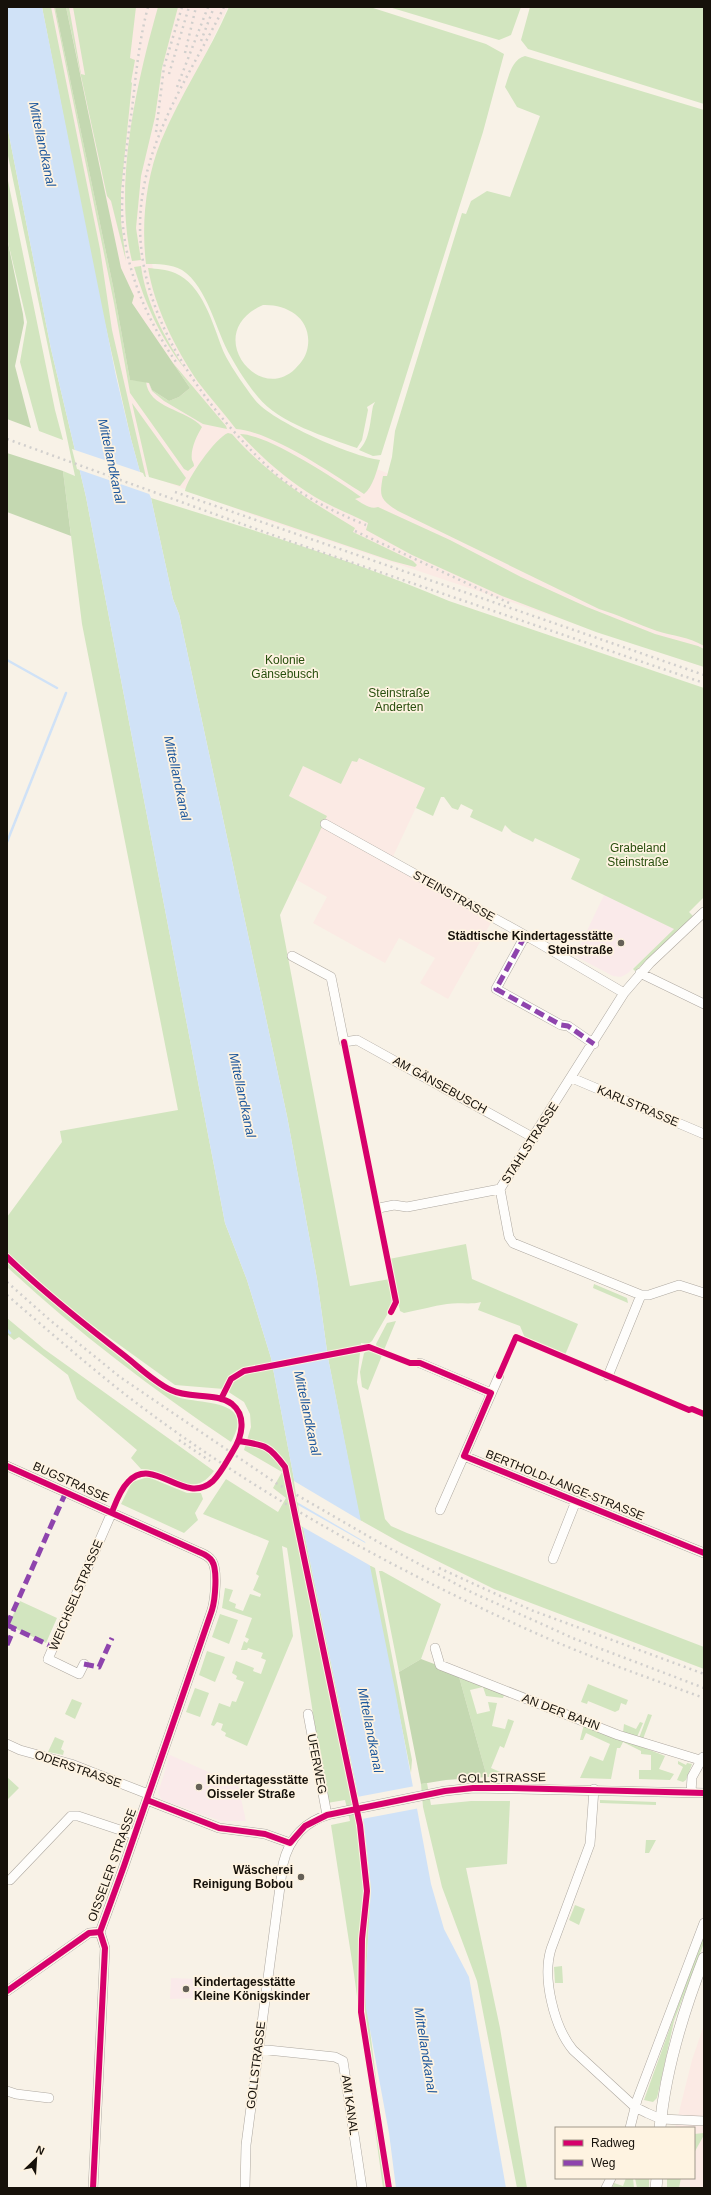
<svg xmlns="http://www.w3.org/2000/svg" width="711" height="2195" font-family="Helvetica,sans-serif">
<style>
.industrial{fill:#fbeae4}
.education{fill:#faeaea}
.green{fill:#d2e5bf;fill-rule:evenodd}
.forest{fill:#c4d8b1}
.water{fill:#d0e2f7}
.pier{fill:#f8f2e7}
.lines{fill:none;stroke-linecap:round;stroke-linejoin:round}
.stream{stroke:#d0e2f7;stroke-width:2.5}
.minor-casing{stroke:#aea8a0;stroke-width:10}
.major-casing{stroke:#aea8a0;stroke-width:12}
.minor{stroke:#fefdfb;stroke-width:9}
.major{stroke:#fefdfb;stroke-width:11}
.rail{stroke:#d1cfcd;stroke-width:2.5;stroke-dasharray:2 4;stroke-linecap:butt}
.quiet{stroke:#8e44ad;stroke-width:5;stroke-dasharray:10 5;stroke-linecap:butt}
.cycleway-casing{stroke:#fef3e1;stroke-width:8}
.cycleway{stroke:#d6006c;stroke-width:6}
.poi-dot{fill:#656057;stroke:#fef3e1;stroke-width:1.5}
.labels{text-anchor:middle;stroke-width:3.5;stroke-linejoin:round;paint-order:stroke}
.park-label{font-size:12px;fill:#284e0d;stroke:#fef3e1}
.street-label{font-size:12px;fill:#16110a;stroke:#fef3e1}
.poi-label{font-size:12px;font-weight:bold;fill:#16110a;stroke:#fef3e1;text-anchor:end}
.water-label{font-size:13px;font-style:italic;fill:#1d579c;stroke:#fef3e1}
</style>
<rect width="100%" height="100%" fill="#f8f2e7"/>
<path class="industrial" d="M42,7H228L180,107L152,262L153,270L237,411L367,475L376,469L382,471L704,617V667L258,517L140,472L131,439L97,288Z
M358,758L425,788L390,863L493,919L448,999L420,983L435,958L399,938L385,963L313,923L327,897L295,879L326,816L289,796L303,766L352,761Z
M704,2025V2188H667L668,2178H694V2128H675L692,2060Z"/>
<path class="education" d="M604,895L675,929L628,973L621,977L613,976L575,956Z
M170,1755L238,1785L246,1821H221L162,1800L158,1793Z
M171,1978L196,1979L195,1987L202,1988L201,1998L170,1999Z"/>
<path class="green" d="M42,7H51L100,249L112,330L146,477L142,476L140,472L131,439L97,288Z
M54,7H55L113,286L130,380L146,381C148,409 187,409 202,427C197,435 190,450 192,460C193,462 194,464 194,466L188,471L184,469L130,393L114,303Z
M66,7H69L81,74L85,75L73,7H136L130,58L135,60L131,82L132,83L121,191V222L126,261L111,201L107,196Z
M158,7H178L162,68L155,117L141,176L136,228L141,260L132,261C113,185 137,81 158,7Z
M229,7H370L486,44L504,54L483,132L381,455L373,456L359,450C370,440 370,421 373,406L375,402L367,407L368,410L362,440L357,448C326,437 279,423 258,397C248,385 238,370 231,357C216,332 208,287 182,270C171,264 158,264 146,264C141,223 146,178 161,141C180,95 209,53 229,7ZM263,305C287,304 311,318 308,345C307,355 302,362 295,369C258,405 201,332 263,305Z
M389,7H521L511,35L499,40Z
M530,7H704V104L528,49L521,40Z
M525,56L704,110V646C689,637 673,636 657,631C637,624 619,615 599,609L398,511C380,499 379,497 383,476H387L392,457L395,431L462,213L466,214L471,201L487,191L510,197L540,116L517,107L505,87C509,76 512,59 525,56Z
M7,125L51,349L86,497L225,1223L247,1280L271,1358L305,1537L364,1823L371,1888L365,1991L390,2188H383L354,1974L331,1825L350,1821L345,1800L327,1803L287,1548L282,1546L293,1636L247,1746L225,1736L226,1733L221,1730L223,1724L217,1722L214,1726L211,1725L219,1703L230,1707L232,1701L236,1702L244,1682L236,1679L237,1676L232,1673L236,1661L254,1668L253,1671L261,1674L266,1660L261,1658L263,1653L248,1648L247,1650H241L244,1641L247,1643L249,1639L245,1637L252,1618L222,1608L225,1588L233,1590L229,1601L236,1604L235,1608L243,1611L250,1594L260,1597L261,1594L253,1590L259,1576L256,1574L269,1541L203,1514L226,1479L278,1512L286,1498L273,1488L282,1472L244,1450L251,1427L250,1414L244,1402L224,1389L175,1385L71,1310L7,1252V1217L62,1142L60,1131L178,1110L82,624L63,471L75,476L7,151Z
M7,176L55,410L63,440L39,431L20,362L27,322L7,238Z
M141,266C146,303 165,339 186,370C160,338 146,305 134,267Z
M148,268C157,269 166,269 175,273C202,284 213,324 222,348C227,362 246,388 255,400C271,421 353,457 380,460C377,470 373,487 364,494C332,474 273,432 236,429C224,413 210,398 198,382C175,348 155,308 148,268Z
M173,363L226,426L227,429L203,424L164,401L152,391L148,382L152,390L169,401L179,397L190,388Z
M132,403L186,478L180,486L149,477Z
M228,433L232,434C267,474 310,501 355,528L353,532L413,561L417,565L415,567L392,561L185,491C187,479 215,438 228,433Z
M240,434C267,434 337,480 361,497L355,499C362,503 370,510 378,507L450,540L521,577L587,607L655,634L698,646L704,649V667L596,632L502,596L412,555L366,530L368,523C350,514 332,507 315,497C287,480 262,458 240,434Z
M151,498C249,529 354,560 449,601L704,688V897L689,912L694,917L635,971L633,969L674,929L571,879L580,859L535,838L533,842L512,832L505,825L502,832L470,817L473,810L461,804L458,810L452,808L444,797H441L433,816L416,808L425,788L359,758L357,762L352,761L341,784L303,766L289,796L327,816L280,915L350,1286L390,1279L395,1301L372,1341L368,1344L361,1343L357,1382L385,1519L391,1526L407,1533L704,1647V1669L494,1589L401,1543L360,1520L328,1358L317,1279L287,1116L179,614L173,599Z
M466,1244L472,1279L578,1324L565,1355L525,1338L520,1326L478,1310L481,1302C470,1305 459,1302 447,1304C433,1306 419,1310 404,1313L400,1311L389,1259Z
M7,1261L86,1329L160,1388C168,1393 175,1397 185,1399C211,1404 254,1402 231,1442C152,1389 77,1332 7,1267Z
M594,1284L627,1298L628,1303L593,1288Z
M7,1318L44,1349L214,1471C190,1503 170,1468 141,1469L131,1458L137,1450L77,1399L68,1375L19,1337L14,1340L7,1334Z
M396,1321L384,1350L377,1348L376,1344L387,1323Z
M372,1349L383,1353L368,1390L362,1387L360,1372L364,1353Z
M148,1477L187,1493H201L203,1499L195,1513L198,1520L184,1533L121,1504L132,1482Z
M369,1565L375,1568L412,1760L411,1773Z
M379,1571H382L441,1604L421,1659L399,1672Z
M20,1601L57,1618L46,1643L8,1625Z
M220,1614L238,1620L229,1644L212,1637Z
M207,1651L225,1657L215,1682L199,1675Z
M458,1673L505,1692L503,1698L486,1696L483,1687L470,1690L477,1714L490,1711L488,1702L497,1703L492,1726L505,1729L508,1719L514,1721L504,1748L500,1746L491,1768L507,1775V1777H487Z
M588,1684L628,1700L626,1705L621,1703L619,1710L615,1712L588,1701L587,1704L581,1702Z
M195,1688L209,1693L200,1717L186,1712Z
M72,1699L82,1703L75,1719L65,1714Z
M648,1714L652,1715L643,1739L639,1738Z
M640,1722L643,1723L637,1737L623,1733L624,1724L636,1729Z
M584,1724L665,1756L659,1769L674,1774L670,1780L639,1779V1770H651V1755L641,1754V1751L623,1742L620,1748H617L611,1779L580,1778L590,1756L603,1761L610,1744L586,1733L583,1740H580Z
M55,1737L64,1741L61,1749L64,1751L63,1755L48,1752Z
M678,1761L686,1765L687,1763L692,1764L686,1780L683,1782L677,1780L683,1767L678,1764Z
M7,1777L19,1788L7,1800Z
M427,1783L431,1805L471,1801H510L507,1864L466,1868L500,2028L527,2188H517L477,1981L442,1887L423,1807L421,1784Z
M600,1800L656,1802V1805L600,1803Z
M646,1840H656L649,1853H645Z
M575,1905L585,1909L579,1925L569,1920Z
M704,1933V1943L674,2021L657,2098L653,2102L644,2100Z
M562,1966L563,1983H555L554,1967Z
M704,2133V2135L694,2153V2134Z
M626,2178H633L634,2188H612L614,2183L623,2186Z
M635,2178H649V2188H637Z
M667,2178H681L679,2188H667Z"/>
<path class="forest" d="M55,7H66L121,268L134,296L132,303L190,388L179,397L169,401L152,390L149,383L130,380L113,286Z
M7,238L23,314L24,323L15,366L31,428L7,419Z
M7,453L63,471L71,536L7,512Z
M421,1659L458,1673L487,1777L446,1780L421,1784L399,1672Z"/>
<path class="water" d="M7,7H42L116,376L131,439L140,472L151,498L173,599L179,614L287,1116L317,1279L328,1358L395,1690L431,1884L444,1929L469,1977L506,2188H396L389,2133L366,2008L365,1991L371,1888L364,1823L305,1537L271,1358L247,1280L225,1223L86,497L51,349L7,125Z"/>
<path class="pier" d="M72,449L143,473L152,495L77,469Z
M294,1481L363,1522L367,1543L297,1502Z
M298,1505L367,1544L371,1566L301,1526Z
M415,1786L420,1808L362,1819L357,1797Z"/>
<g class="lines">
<path class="stream" d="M7,660L57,688
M7,842L66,693
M7,1330L10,1333"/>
<g class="minor-casing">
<path id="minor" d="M325,824L539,943L624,993
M704,912L650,963L624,993L500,1189L509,1237L513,1243L641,1295H649L679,1285L704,1293
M525,936L496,989L561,1025L568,1026L594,1044
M292,956L331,977L344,1042L357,1040L534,1138
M640,973L704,1004
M572,1078L704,1134
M379,1208L394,1205L407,1207L500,1189
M420,1363L491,1393
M608,1376L641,1295
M464,1456L704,1553
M7,1466L199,1552C204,1554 209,1556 212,1561C218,1570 215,1600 212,1610L124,1866L100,1932
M440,1510L499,1376
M553,1559L576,1501
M435,1648L440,1665L618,1735L700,1760
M84,1664L79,1674L48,1659L112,1512
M308,1714L327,1815
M7,1744L20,1750L71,1764L148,1794
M594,1789L590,1844L551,1949C542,1978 554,2027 573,2050L635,2107L647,2113L661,2119L704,2121
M691,1792L692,1777L703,1757
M147,1800L219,1828L265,1834L290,1843
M10,1880L71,1816H78L135,1835
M7,1991L89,1933L100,1932
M258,2049L335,2057L343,2061L362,2188
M7,2091L16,2094L49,2098
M630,2128L637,2100L704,1923
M93,2188L105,1948L100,1932
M245,2188L246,2145L283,1864C289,1838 305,1821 331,1814L445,1791L473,1788L704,1793
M606,2188L611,2178"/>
</g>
<g class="major-casing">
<path id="major" d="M660,2128C665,2070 683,2012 704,1958
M656,2188L657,2178"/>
</g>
<use href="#minor" class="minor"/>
<use href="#major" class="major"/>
<path class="rail" d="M148,7C139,40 136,75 132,109C127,143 122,178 122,212C124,266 145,317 176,362
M224,7C195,65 156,122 144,186C126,276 172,360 229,426C246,445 262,463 282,479C308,499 336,513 366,525
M201,41L214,7
M185,53L196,7
M169,74L189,7
M177,87L208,7
M156,132L164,67L182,7
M7,439L292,542L704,683
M175,492L704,675
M355,531L509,603
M7,1282L51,1321L120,1377L276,1483L380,1543L471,1592L575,1639L704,1688
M7,1295C45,1328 83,1361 122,1392C250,1491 393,1570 540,1635C594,1659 649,1678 704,1698
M179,1440L210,1461
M439,1568L531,1610L704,1674"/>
<path class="quiet" d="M525,936L496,989L561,1025L568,1026L594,1044
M7,1625L66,1492
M7,1625L53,1647
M7,1645L14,1629
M84,1664L99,1667L112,1638"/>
<g class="cycleway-casing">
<path id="cycleway" d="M344,1042L396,1302L391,1312
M7,1257C43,1292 85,1325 125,1356C139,1367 154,1382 171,1390C189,1399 216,1392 232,1404C247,1416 242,1437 233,1451C227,1461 221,1473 213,1481C184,1507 154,1454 128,1482C120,1490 116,1502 112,1512
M499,1376L516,1337L689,1410L692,1409L704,1414
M221,1399L231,1379L244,1371L369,1347L410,1363H420L491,1393L464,1456L704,1553
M238,1441C265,1445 269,1445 285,1467L360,1825L367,1891L362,1939L361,2012L389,2188
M7,1466L199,1552C204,1554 209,1556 212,1561C218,1570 215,1600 212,1610L124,1866L100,1932
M147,1800L219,1828L265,1834L290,1843L305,1826L327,1815L445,1791L473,1788H511L704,1793
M7,1991L89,1933L100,1932
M93,2188L105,1948L100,1932"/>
</g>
<use href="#cycleway" class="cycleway"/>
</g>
<g class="poi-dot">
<circle cx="621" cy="943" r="4"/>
<circle cx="199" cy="1787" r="4"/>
<circle cx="301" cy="1877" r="4"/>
<circle cx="186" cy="1989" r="4"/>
</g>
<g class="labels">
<g class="park-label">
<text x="285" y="664">Kolonie<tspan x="285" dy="14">Gänsebusch</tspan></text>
<text x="399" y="697">Steinstraße<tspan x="399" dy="14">Anderten</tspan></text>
<text x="638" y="852">Grabeland<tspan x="638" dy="14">Steinstraße</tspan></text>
</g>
<g class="street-label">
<text transform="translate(454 896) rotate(29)" y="4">STEINSTRASSE</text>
<text transform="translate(440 1085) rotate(29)" y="4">AM GÄNSEBUSCH</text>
<text transform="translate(638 1106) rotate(23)" y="4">KARLSTRASSE</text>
<text transform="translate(530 1143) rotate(-57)" y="4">STAHLSTRASSE</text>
<text transform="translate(71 1482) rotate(24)" y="4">BUGSTRASSE</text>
<text transform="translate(565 1485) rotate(22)" y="4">BERTHOLD-LANGE-STRASSE</text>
<text transform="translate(76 1595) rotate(-67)" y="4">WEICHSELSTRASSE</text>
<text transform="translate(561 1712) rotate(21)" y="4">AN DER BAHN</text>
<text transform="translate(317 1764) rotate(79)" y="4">UFERWEG</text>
<text transform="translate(78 1769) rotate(19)" y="4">ODERSTRASSE</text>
<text transform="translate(502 1778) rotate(-1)" y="4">GOLLSTRASSE</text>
<text transform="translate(112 1865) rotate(-70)" y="4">OISSELER STRASSE</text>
<text transform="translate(256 2065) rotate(-83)" y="4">GOLLSTRASSE</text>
<text transform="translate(350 2105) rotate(82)" y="4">AM KANAL</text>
</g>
<g class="poi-label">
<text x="613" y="940">Städtische Kindertagesstätte<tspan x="613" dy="14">Steinstraße</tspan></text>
<text x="207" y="1784" text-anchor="start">Kindertagesstätte<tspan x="207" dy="14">Oisseler Straße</tspan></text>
<text x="293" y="1874">Wäscherei<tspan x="293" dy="14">Reinigung Bobou</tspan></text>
<text x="194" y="1986" text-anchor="start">Kindertagesstätte<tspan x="194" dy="14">Kleine Königskinder</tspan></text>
</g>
<g class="water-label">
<text transform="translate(43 144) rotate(78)" y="5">Mittellandkanal</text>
<text transform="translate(112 461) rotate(78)" y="5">Mittellandkanal</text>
<text transform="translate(178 778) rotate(78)" y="5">Mittellandkanal</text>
<text transform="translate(243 1095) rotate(78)" y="5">Mittellandkanal</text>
<text transform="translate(308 1413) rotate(78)" y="5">Mittellandkanal</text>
<text transform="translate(371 1730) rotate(79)" y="5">Mittellandkanal</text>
<text transform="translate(426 2050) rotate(81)" y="5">Mittellandkanal</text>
</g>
</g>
<rect width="711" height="2195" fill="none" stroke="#16110a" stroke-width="16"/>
<rect x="555" y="2127" width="140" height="52" fill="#fef3e1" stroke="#a1998b"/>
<rect x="563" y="2140" width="20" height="6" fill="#d6006c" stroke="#a1998b"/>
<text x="591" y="2147" font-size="12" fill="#16110a">Radweg</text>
<rect x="563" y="2160" width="20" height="6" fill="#8e44ad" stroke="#a1998b"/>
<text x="591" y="2167" font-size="12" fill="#16110a">Weg</text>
<g transform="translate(36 2159) rotate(25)" stroke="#fef3e1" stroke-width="3" paint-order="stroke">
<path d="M0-3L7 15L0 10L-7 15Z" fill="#16110a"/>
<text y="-6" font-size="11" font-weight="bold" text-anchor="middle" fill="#16110a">N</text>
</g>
</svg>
